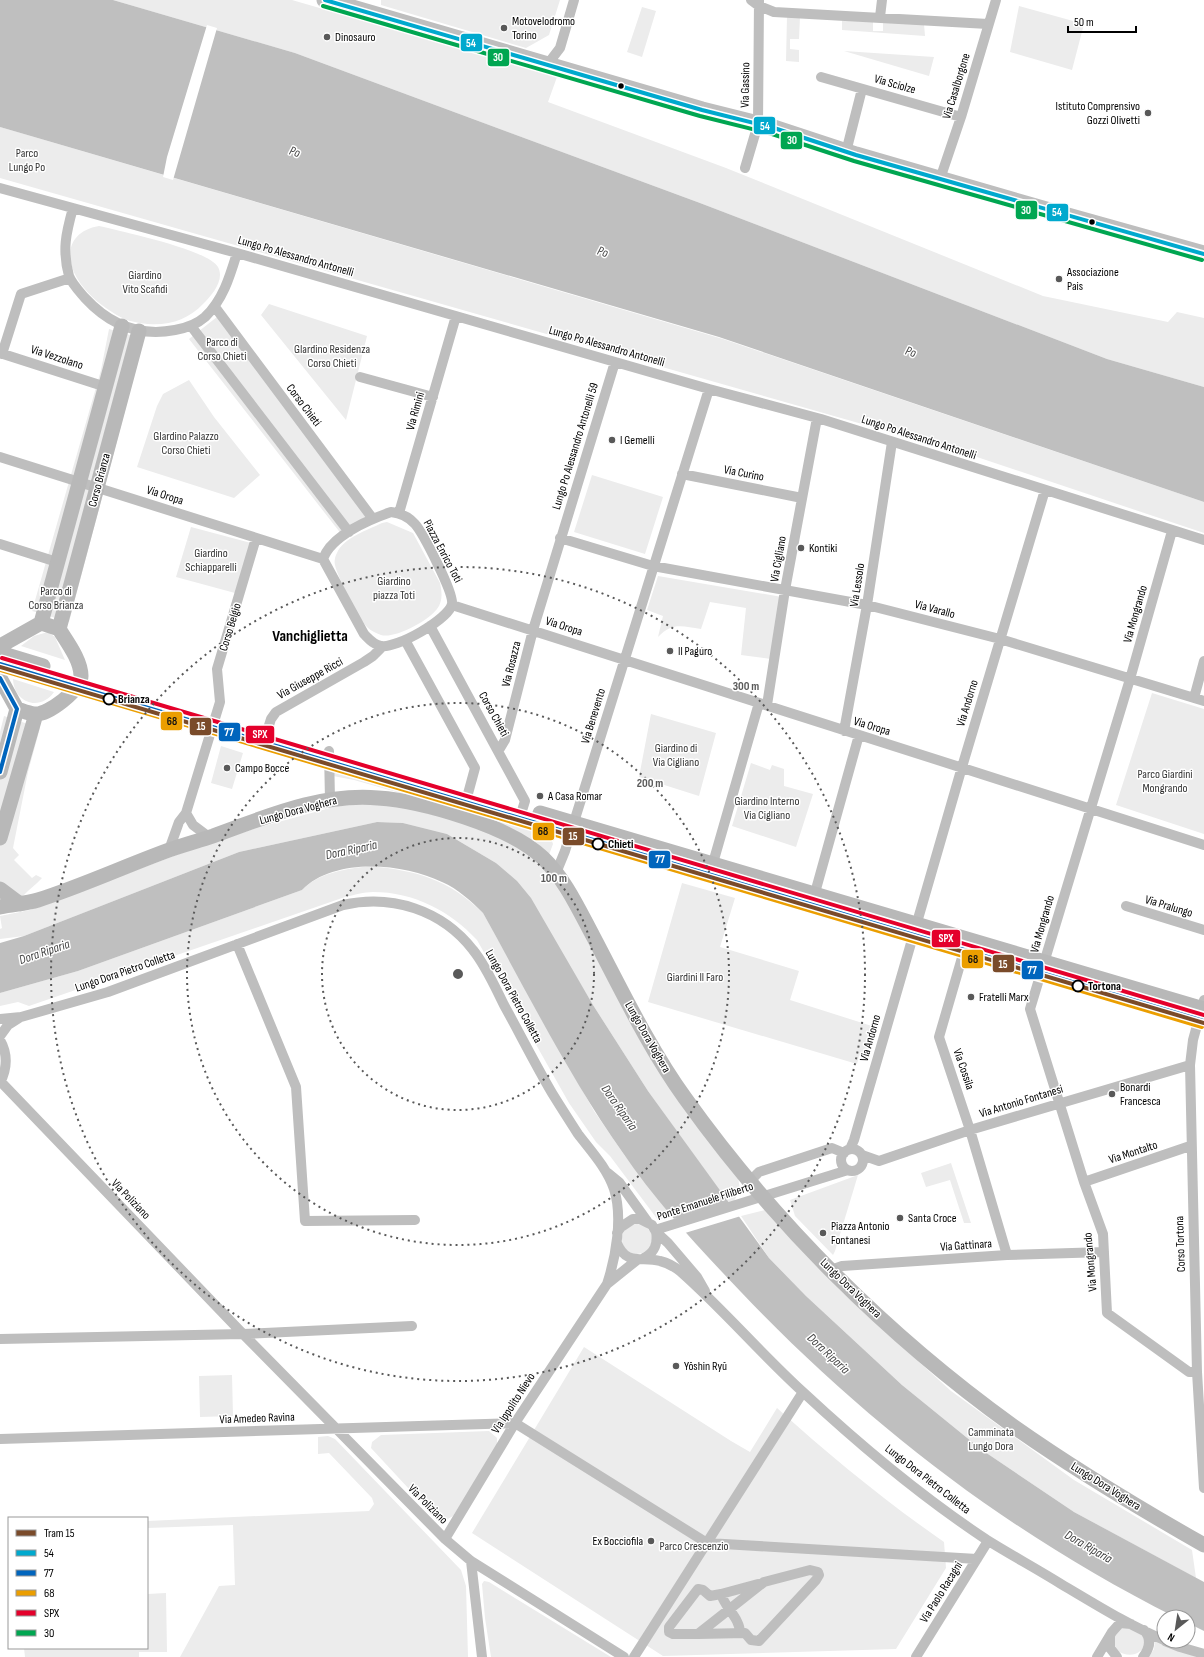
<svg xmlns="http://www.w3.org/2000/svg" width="1204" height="1657" font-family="'Sofia Sans Condensed',sans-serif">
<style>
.green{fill:#ececec}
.water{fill:#bfbfbf}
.pier{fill:#fff}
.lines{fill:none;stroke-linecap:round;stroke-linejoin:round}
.street{stroke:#bebebe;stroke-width:10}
.secondary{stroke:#b8b8b8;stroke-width:15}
.primary{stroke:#bebebe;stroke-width:17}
.bus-1-casing{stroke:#fff;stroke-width:7}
.bus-2-casing{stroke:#fff;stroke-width:7}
.bus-3-casing{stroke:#fff;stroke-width:7}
.bus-4-casing{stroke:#fff;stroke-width:7}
.bus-5-casing{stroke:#fff;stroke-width:7}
.bus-1{stroke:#00a9ce;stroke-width:4}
.bus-2{stroke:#0065bd;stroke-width:4}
.bus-3{stroke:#eb9e00;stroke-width:4}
.bus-4{stroke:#e4002b;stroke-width:4}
.bus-5{stroke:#00a651;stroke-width:4}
.tram-1-casing{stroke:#fff;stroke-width:7}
.tram-1{stroke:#7a4b2a;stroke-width:4}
.ring{fill:none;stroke:#595959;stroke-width:2;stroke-dasharray:2 4}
.poi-dot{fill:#595959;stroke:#fff;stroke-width:1.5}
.bus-dot{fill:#000;stroke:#fff;stroke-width:1.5}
.stop-dot{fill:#fff;stroke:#000;stroke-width:2}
.labels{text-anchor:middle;stroke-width:3;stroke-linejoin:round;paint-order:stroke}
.poi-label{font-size:12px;fill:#000;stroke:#fff;text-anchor:start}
.street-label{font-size:12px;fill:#000;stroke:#fff}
.park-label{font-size:12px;fill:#333;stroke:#fff}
.stop-label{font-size:12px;font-weight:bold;fill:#000;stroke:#fff;text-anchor:start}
.water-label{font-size:13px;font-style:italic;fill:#444;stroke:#fff}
.district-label{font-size:16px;font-weight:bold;fill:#000;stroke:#fff}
.centre{fill:#595959;stroke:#fff;stroke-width:2}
.ring-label{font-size:12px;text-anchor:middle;font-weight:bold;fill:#595959;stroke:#fff;stroke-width:3;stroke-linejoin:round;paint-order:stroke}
.line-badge{stroke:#fff;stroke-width:1.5}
.badge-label{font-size:11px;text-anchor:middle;font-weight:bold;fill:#fff}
.pale-badge-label{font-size:11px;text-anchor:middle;font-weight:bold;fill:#111}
</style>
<rect width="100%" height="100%" fill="#fff"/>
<path class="green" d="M113,0H292L557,77L548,102L726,168L1043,296L1168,322L1177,312L1204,318V387L1107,359L700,203L295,53Z
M381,0H560L549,35L526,48L381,5Z
M1019,6L1084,24L1072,70L1010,52Z
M642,7L656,11L642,57L627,52Z
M787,16L800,17L799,39H790V49L799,50V62L786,61Z
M842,19L873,21V31H883V22L924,24L925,36L842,30Z
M844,51L934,57L929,76Z
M0,127L723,339L1204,502V533L971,455L0,178Z
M99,226C120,231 209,250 218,267C225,280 212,295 203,304C189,319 169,326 148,324C135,323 123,320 112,312C99,304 85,292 77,278C63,254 70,231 99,226Z
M269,304L367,336L346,420L261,315Z
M222,313L373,519L342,535L189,339Z
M109,329L144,339L69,622L32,611L101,370Z
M189,380L214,417L260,475L234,498L137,467L157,406L163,394Z
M592,475L663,497L645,554L574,532Z
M387,522L413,533L440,583C442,592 443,601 437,609C428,621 395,639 381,635C376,633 371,631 367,627C359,619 337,576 335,565C334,562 335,556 337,553C343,538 368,530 382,523Z
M191,527L251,543L235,593L176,577Z
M658,576L782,597L771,659L741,655L746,608L710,602L701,629C682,626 672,622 658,637L663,616L647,610Z
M48,632L55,637L65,660L21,646L34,636Z
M13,679L54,692C40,712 14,703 13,679Z
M1152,693L1204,709V834L1116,805Z
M651,714L716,733L699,796L639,777Z
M4,716L40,728L28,772L13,848L19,855L14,860L32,878L36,875L42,878C36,885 29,889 23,896L0,901V732Z
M221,746L243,753L232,789L211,783Z
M751,763L770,770L772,765L784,769V786L813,794L796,847L732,826Z
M334,766L548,829L553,844L546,863L738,1177L740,1190L733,1203L729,1204L648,1091L593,1005L551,935L496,863L447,834L403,823L377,822L239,852L24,936L0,939V929L2,928L0,916L30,910L182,853L260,827L337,806L425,800L354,780L333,776Z
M370,866C418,871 448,879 483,913L594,1111L625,1156L673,1216L658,1220L610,1156L596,1142L569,1103L477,940C450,911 414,892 373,892C364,892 354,895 345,897L29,1006L18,1002L0,1006V993L78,971L302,890C320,872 346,869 370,866Z
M682,883L735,898L720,947L799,971L790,1000L875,1027L865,1058L859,1056L857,1064L648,1002Z
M951,1163L971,1223H964L950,1180L926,1187L921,1173Z
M858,1175L835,1251L833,1255L795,1216L790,1200Z
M765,1210L841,1291L951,1391L1074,1480L1192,1550L1196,1578L1074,1512L982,1450L902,1385L806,1296L769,1258L741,1216Z
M622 1239a15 15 0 1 1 30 0a15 15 0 1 1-30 0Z
M584,1347L731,1441L750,1452L777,1408C830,1456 885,1501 944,1542L946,1568L896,1649L663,1656L472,1533Z
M232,1375L233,1416L200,1417L199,1376Z
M489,1431L497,1438V1447L453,1516L444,1521L435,1517L371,1448L372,1442L381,1435Z
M318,1437L328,1436L335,1439L461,1570L466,1586L468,1657H180L219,1586L235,1585L233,1525L147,1528V1521L369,1511L374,1504L372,1498L329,1453L318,1454Z
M484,1581L489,1582L611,1657H491L485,1618L482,1584Z
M166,1593L167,1652H139V1657H25L24,1648H147V1594Z
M1120,1628H1129L1143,1635L1146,1645C1137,1657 1128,1657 1115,1650L1114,1635Z
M1155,1640L1197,1657H1149L1154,1649Z"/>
<path class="water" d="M0,0H113L295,53L700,203L1107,359L1204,387V502L719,337L0,127Z
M377,822L403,823L447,834L496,863L517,881L531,898L593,1005L648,1091L769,1258L806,1296L902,1385L982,1450L1074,1512L1204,1582V1631L1188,1623V1617H1175C1011,1535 867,1424 741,1292C699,1248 657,1203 623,1153C570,1078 528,994 483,913C471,901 458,889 442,882C403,863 334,857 302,890L78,971L0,993V943L24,936L239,852Z"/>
<path class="pier" d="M207,25L217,28L173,180L163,177L167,157Z
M737,1209L741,1216L685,1233L673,1219Z"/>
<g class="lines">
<path class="street" d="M751,0L759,6L774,12L988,24
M880,17L882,0
M547,65L560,48L574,0
M821,77L961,117
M846,152L862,89
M745,168L758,124L759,0
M940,179L961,117L996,0
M0,188L237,253L709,389L821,419L1204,540
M73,208C66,233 62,250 69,276C72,284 80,292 85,298C109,324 139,337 175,330C186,328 196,325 205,317C223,300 230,276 237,253
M215,307L373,519
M191,326L349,532
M0,353L106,387
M2,354L21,294L70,278
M360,377L433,397
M0,457L323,559
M682,474L802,498
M391,512C401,513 408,516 415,524C423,533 454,593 452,604C449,619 396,649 381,646C374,645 369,639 364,634L323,559C331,536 368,520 391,512Z
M399,513L456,316
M1172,531L1130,679L1030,1009L1084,1182L1103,1234L1107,1313L1189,1372H1197
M560,538L653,566L867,605L1000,639L1204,701
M0,544L57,562
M452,605L1204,845
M430,626L525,801L520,817
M405,640L475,768L466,801
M1194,698L1204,661
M767,705L785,590L817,418
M844,731L867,605L892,442
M264,741L271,719L276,712L364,662L373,656L382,647
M499,750L505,740L533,630L615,362
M329,751L330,800
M186,813L193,825L209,837
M169,850L179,822L186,813L220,702L217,669L256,538
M711,870L759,703
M556,873L565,851L709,389
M813,900L859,735
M1126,906L1204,930
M237,944L296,1087L305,1221L415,1220
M966,944L939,1037L970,1130L1007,1255
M1204,1000L1193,1040L1190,1065L1197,1372L1204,1488
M0,1019L21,1017L108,992L343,905C392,894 442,910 473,950C486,966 495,987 504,1005C520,1034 535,1064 552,1093C560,1106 569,1120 578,1134C591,1151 607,1168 614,1189C623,1217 616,1257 607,1284
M0,1036L8,1025L19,1018
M0,1040C8,1054 7,1069 0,1083
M1,1082L243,1334L445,1539L471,1561L624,1657
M850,1149L854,1140L962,767L1045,490
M841 1160a11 11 0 1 1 22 0a11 11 0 1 1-22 0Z
M862,1155L879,1161L970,1130L1190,1065
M608,1173L619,1182L647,1221
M750,1181L759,1172L832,1148L844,1153
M1084,1182L1190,1146
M655,1230L848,1170
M617,1233L621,1227L633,1219H640L652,1225L656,1232L668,1243L697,1277L705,1291
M617,1243C626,1266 642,1256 660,1261C669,1263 675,1267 681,1272C724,1310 761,1354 804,1393C861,1446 922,1497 987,1540C1011,1555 1037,1569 1061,1584C1095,1604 1128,1625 1164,1640
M644,1258C655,1252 658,1244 656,1232
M831,1270L842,1266L1007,1255L1104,1252
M0,1339L243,1334L412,1326
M515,1423L707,1543L977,1559
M0,1439L515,1423
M445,1539L515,1423L607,1284L637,1260
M471,1561L482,1657
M810,1570L818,1572L819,1575L816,1580L759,1641L751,1640L745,1633L698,1634L764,1582Z
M740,1633C740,1618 725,1608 721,1594L758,1584
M698,1634H673L669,1632V1627L698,1589L703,1590L710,1596L721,1594
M1110,1636V1648L1117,1657
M1165,1641L1180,1647L1204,1654
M634,1657L803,1392
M916,1657L988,1541
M1097,1657L1112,1632L1120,1623L1131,1624
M1143,1657C1150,1648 1152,1639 1144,1630"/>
<path class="secondary" d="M41,623L122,326
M59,629L139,331
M0,646L41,623L59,629C67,642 81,660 81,676C81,690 48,715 35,714C30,714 23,711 17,709L0,678
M0,653L43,666
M0,664L1204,1021
M0,772L17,709
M540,813L1204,1009
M0,838L36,714
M0,889L20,904
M0,907C13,904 25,904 38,900C82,886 125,866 169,850C183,845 198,841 213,836C266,817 320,793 378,798C423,801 510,826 543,858C565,879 579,910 593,936C622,991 649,1048 685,1098C775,1224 888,1336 1013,1426C1074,1469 1139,1508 1204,1545"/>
<path class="primary" d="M325,0L702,110L774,128L856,155L1046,210L1204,254"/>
<g class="bus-1-casing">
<path id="bus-1" d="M325,0L702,110L774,128L856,155L1204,254"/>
</g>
<g class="bus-2-casing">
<path id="bus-2" d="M0,664L1204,1021
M0,678L17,709L0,772"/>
</g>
<g class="bus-3-casing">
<path id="bus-3" d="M0,670L1202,1027"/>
</g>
<g class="bus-4-casing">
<path id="bus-4" d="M2,658L1204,1015"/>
</g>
<g class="bus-5-casing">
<path id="bus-5" d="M323,6L700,116L772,134L854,161L1202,260"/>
</g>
<use href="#bus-1" class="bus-1"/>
<use href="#bus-2" class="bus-2"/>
<use href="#bus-3" class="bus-3"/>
<use href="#bus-4" class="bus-4"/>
<use href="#bus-5" class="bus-5"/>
<g class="tram-1-casing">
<path id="tram-1" d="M0,667L1204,1023"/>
</g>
<use href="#tram-1" class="tram-1"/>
</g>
<g class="ring">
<circle cx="458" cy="974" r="136"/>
<circle cx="458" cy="974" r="271"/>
<circle cx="458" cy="974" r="407"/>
</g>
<g class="poi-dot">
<circle cx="504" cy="28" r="4"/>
<circle cx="327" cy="37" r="4"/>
<circle cx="1148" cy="113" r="4"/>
<circle cx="1059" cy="279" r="4"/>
<circle cx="612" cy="440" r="4"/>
<circle cx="801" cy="548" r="4"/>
<circle cx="670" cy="651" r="4"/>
<circle cx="227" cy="768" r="4"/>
<circle cx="540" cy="796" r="4"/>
<circle cx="971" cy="997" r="4"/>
<circle cx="1112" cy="1094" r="4"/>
<circle cx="900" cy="1218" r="4"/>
<circle cx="823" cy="1233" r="4"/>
<circle cx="676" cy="1366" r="4"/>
<circle cx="651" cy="1541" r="4"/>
</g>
<g class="bus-dot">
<circle cx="621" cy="86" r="3.5"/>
<circle cx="1092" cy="222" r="3.5"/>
</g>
<g class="stop-dot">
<circle cx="109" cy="699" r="5.5"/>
<circle cx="598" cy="844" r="5.5"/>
<circle cx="1078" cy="986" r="5.5"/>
</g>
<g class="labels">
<g class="poi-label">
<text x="512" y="25">Motovelodromo<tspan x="512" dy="14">Torino</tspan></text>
<text x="335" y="41">Dinosauro</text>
<text x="1140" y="110" text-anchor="end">Istituto Comprensivo<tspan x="1140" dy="14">Gozzi Olivetti</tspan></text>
<text x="1067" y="276">Associazione<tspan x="1067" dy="14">Pais</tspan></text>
<text x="620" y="444">I Gemelli</text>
<text x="809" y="552">Kontiki</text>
<text x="678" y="655">Il Paguro</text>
<text x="235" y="772">Campo Bocce</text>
<text x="548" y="800">A Casa Romar</text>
<text x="979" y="1001">Fratelli Marx</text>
<text x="1120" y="1091">Bonardi<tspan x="1120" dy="14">Francesca</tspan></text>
<text x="908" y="1222">Santa Croce</text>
<text x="831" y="1230">Piazza Antonio<tspan x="831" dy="14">Fontanesi</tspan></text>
<text x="684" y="1370">Yōshin Ryū</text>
<text x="643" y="1545" text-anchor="end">Ex Bocciofila</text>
</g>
<g class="street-label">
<text transform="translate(895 84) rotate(16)" y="4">Via Sciolze</text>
<text transform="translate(745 85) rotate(-89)" y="4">Via Gassino</text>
<text transform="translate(956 86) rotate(-73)" y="4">Via Casalborgone</text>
<text transform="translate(296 256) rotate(16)" y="4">Lungo Po Alessandro Antonelli</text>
<text transform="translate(607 346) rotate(16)" y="4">Lungo Po Alessandro Antonelli</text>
<text transform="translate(57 357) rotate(18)" y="4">Via Vezzolano</text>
<text transform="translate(304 405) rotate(53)" y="4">Corso Chieti</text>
<text transform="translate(415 411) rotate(-74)" y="4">Via Rimini</text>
<text transform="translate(919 437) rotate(18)" y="4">Lungo Po Alessandro Antonelli</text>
<text transform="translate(575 446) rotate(-73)" y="4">Lungo Po Alessandro Antonelli 59</text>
<text transform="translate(744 473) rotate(11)" y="4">Via Curino</text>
<text transform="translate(99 480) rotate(-75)" y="4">Corso Brianza</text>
<text transform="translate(165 495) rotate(18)" y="4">Via Oropa</text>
<text transform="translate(443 551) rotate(62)" y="4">Piazza Enrico Toti</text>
<text transform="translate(778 559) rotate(-80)" y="4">Via Cigliano</text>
<text transform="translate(857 585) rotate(-81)" y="4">Via Lessolo</text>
<text transform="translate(935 609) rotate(15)" y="4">Via Varallo</text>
<text transform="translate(1135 614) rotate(-74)" y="4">Via Mongrando</text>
<text transform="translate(564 626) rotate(18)" y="4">Via Oropa</text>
<text transform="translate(230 627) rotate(-73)" y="4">Corso Belgio</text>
<text transform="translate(511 664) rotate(-76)" y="4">Via Rosazza</text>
<text transform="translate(310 678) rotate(-29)" y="4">Via Giuseppe Ricci</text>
<text transform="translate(967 703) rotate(-73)" y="4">Via Andorno</text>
<text transform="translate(494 714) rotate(61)" y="4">Corso Chieti</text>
<text transform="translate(593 716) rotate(-73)" y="4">Via Benevento</text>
<text transform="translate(872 726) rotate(17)" y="4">Via Oropa</text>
<text transform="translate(298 810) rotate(-15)" y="4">Lungo Dora Voghera</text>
<text transform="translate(1169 906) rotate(17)" y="4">Via Pralungo</text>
<text transform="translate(1042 924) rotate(-74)" y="4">Via Mongrando</text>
<text transform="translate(125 971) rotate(-19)" y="4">Lungo Dora Pietro Colletta</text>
<text transform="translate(514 996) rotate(61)" y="4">Lungo Dora Pietro Colletta</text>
<text transform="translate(648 1037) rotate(60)" y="4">Lungo Dora Voghera</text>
<text transform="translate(870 1038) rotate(-74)" y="4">Via Andorno</text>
<text transform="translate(964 1069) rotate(71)" y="4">Via Cossila</text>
<text transform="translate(1021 1101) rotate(-17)" y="4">Via Antonio Fontanesi</text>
<text transform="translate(1133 1152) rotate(-18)" y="4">Via Montalto</text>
<text transform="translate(131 1199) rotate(46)" y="4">Via Poliziano</text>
<text transform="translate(705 1201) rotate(-18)" y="4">Ponte Emanuele Filiberto</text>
<text transform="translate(1180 1244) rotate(-92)" y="4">Corso Tortona</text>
<text transform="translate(966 1245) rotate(-4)" y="4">Via Gattinara</text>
<text transform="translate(1090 1262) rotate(-95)" y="4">Via Mongrando</text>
<text transform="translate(851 1288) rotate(44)" y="4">Lungo Dora Voghera</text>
<text transform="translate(513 1403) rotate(-57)" y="4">Via Ippolito Nievo</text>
<text transform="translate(257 1418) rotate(-2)" y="4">Via Amedeo Ravina</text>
<text transform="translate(928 1479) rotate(38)" y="4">Lungo Dora Pietro Colletta</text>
<text transform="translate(1106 1486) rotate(32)" y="4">Lungo Dora Voghera</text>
<text transform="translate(428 1504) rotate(45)" y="4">Via Poliziano</text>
<text transform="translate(941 1592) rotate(-58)" y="4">Via Paolo Racagni</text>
</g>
<g class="park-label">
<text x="27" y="157">Parco<tspan x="27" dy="14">Lungo Po</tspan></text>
<text x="145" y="279">Giardino<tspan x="145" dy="14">Vito Scafidi</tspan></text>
<text x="222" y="346">Parco di<tspan x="222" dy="14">Corso Chieti</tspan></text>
<text x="332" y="353">GIardino Residenza<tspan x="332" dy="14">Corso Chieti</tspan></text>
<text x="186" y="440">GIardino Palazzo<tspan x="186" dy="14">Corso Chieti</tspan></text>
<text x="211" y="557">Giardino<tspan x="211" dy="14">Schiapparelli</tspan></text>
<text x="394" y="585">Giardino<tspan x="394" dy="14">piazza Toti</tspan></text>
<text x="56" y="595">Parco di<tspan x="56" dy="14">Corso Brianza</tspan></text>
<text x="676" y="752">Giardino di<tspan x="676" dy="14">Via Cigliano</tspan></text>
<text x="1165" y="778">Parco Giardini<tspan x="1165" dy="14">Mongrando</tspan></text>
<text x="767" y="805">Giardino Interno<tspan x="767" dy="14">Via Cigliano</tspan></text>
<text x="695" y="981">Giardini Il Faro</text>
<text x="991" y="1436">Camminata<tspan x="991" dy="14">Lungo Dora</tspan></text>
<text x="694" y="1550">Parco Crescenzio</text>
</g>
<g class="stop-label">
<text x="118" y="703">Brianza</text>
<text x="608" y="848">Chieti</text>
<text x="1088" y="990">Tortona</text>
</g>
<g class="water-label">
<text transform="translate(295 151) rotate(18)" y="5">Po</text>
<text transform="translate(603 251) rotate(18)" y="5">Po</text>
<text transform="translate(911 351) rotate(18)" y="5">Po</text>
<text transform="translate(351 849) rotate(-12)" y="5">Dora Riparia</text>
<text transform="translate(44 951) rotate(-19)" y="5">Dora Riparia</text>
<text transform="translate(620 1107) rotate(55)" y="5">Dora Riparia</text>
<text transform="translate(829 1353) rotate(43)" y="5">Dora Riparia</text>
<text transform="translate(1089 1546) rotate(30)" y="5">Dora Riparia</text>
</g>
<g class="district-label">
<text x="310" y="641">Vanchiglietta</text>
</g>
</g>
<circle cx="458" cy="974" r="6" class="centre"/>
<g class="ring-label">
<text x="746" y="690">300 m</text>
<text x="650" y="787">200 m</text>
<text x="554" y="882">100 m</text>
</g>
<g class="line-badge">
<rect x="460" y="33" width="23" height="19" rx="4" fill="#00a9ce"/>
<rect x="487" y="48" width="23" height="19" rx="4" fill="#00a651"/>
<rect x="753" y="116" width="23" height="19" rx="4" fill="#00a9ce"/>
<rect x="780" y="131" width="23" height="19" rx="4" fill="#00a651"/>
<rect x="1015" y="200" width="23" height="20" rx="4" fill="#00a651"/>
<rect x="1046" y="203" width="23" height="19" rx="4" fill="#00a9ce"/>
<rect x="160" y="711" width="23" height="20" rx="4" fill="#eb9e00"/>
<rect x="189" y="717" width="23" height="19" rx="4" fill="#7a4b2a"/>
<rect x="218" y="722" width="23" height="20" rx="4" fill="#0065bd"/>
<rect x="245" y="725" width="30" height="19" rx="4" fill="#e4002b"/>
<rect x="532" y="822" width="23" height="19" rx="4" fill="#eb9e00"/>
<rect x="562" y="827" width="23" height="19" rx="4" fill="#7a4b2a"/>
<rect x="648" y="850" width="23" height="19" rx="4" fill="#0065bd"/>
<rect x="931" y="929" width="30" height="19" rx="4" fill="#e4002b"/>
<rect x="961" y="949" width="23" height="20" rx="4" fill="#eb9e00"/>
<rect x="992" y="954" width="23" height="19" rx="4" fill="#7a4b2a"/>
<rect x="1021" y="960" width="23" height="20" rx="4" fill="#0065bd"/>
</g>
<g class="badge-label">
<text x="471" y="47">54</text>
<text x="498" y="61">30</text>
<text x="765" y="130">54</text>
<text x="792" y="144">30</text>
<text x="1026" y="214">30</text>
<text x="1057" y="216">54</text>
<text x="201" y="730">15</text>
<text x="229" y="736">77</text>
<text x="260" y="738">SPX</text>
<text x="573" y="840">15</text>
<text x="660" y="863">77</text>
<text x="946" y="942">SPX</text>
<text x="1003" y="968">15</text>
<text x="1032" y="974">77</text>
</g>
<g class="pale-badge-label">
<text x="172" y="725">68</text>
<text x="543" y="835">68</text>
<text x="973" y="963">68</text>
</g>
<rect x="8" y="1517" width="140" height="132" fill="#ffffff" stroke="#999999"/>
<rect x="16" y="1530" width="20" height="6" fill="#7a4b2a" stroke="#999999"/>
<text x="44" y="1537" font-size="12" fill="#000000">Tram 15</text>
<rect x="16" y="1550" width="20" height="6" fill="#00a9ce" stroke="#999999"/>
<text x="44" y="1557" font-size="12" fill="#000000">54</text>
<rect x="16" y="1570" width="20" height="6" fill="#0065bd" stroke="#999999"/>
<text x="44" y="1577" font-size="12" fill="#000000">77</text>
<rect x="16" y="1590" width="20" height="6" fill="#eb9e00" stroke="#999999"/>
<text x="44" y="1597" font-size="12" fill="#000000">68</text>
<rect x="16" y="1610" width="20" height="6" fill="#e4002b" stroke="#999999"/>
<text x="44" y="1617" font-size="12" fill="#000000">SPX</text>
<rect x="16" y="1630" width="20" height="6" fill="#00a651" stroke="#999999"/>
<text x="44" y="1637" font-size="12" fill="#000000">30</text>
<g transform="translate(1176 1629) rotate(210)"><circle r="19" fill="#ffffff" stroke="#999999"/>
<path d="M0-3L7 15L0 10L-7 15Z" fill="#595959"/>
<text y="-6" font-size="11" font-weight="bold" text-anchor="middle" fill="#000000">N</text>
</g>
<path d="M1068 26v6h68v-6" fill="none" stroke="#000000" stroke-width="2"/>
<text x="1074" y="26" font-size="12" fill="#000000" stroke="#ffffff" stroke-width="3" paint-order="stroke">50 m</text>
</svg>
